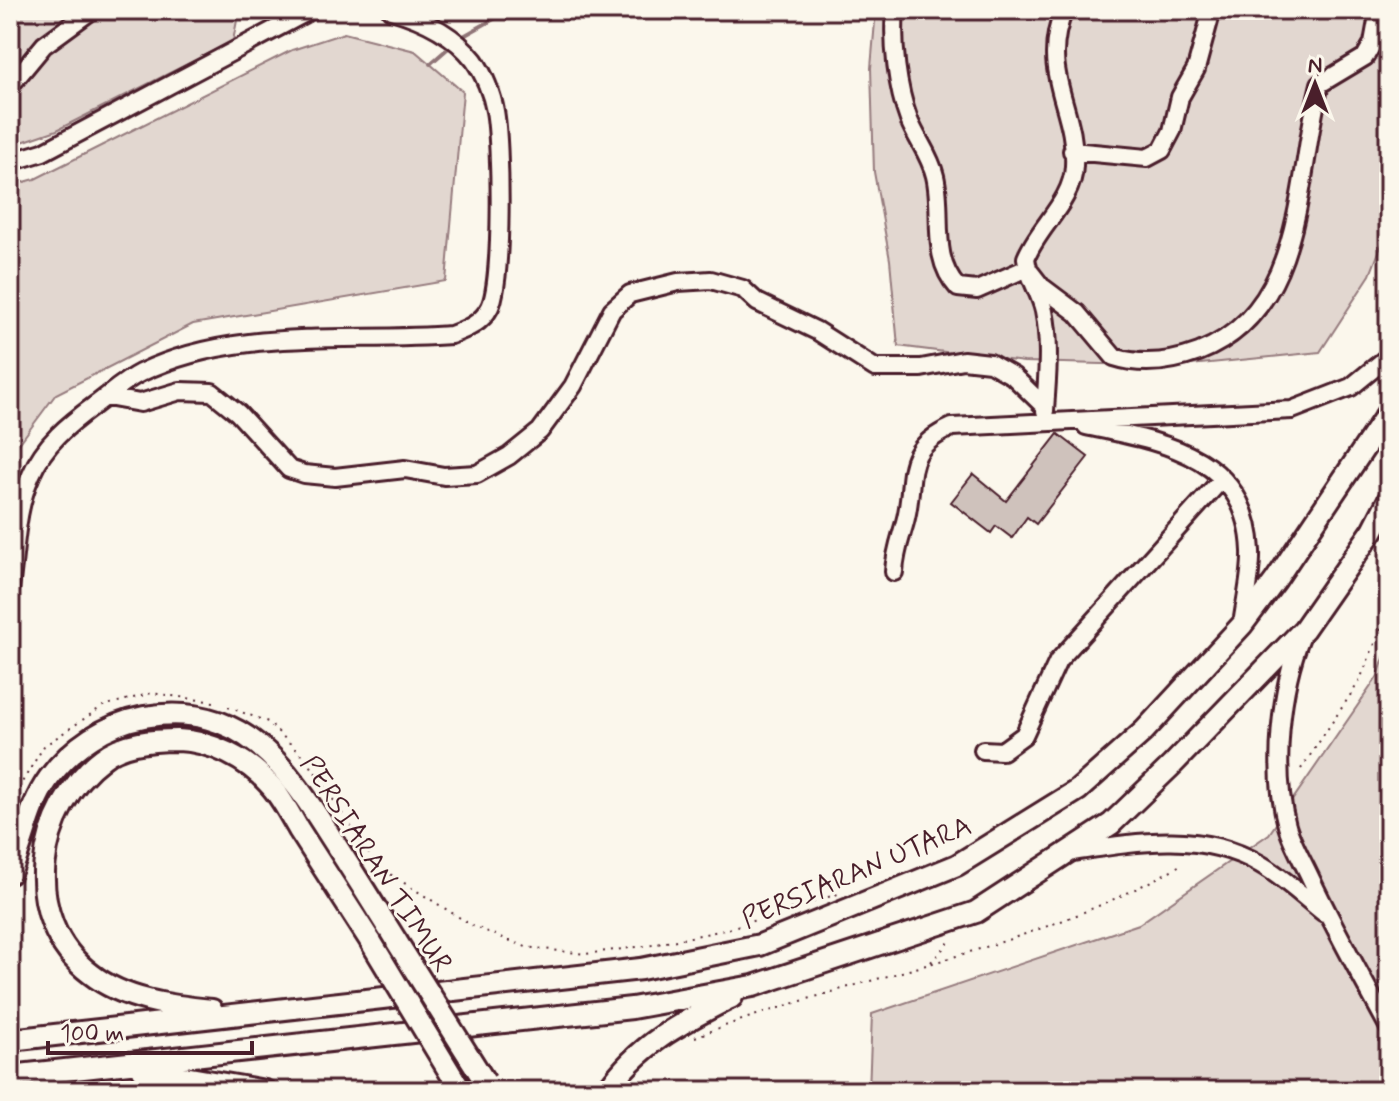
<svg xmlns="http://www.w3.org/2000/svg" width="1399" height="1101" font-family="Mynerve,sans-serif">
<style>
.green{fill:#e2d7d0;stroke:#967b7e;stroke-width:2}
.lines{fill:none;stroke-linecap:round;stroke-linejoin:round}
.stream{stroke:#907477;stroke-width:4}
.building{fill:#cfc2bc;stroke:#4a1f2b;stroke-width:2}
.minor-casing{stroke:#4a1f2b;stroke-width:22}
.major-casing{stroke:#4a1f2b;stroke-width:26}
.path{stroke:#4a1f2b;stroke-width:2;stroke-dasharray:2 6;stroke-linecap:butt}
.minor{stroke:#fbf7ec;stroke-width:16}
.major{stroke:#fbf7ec;stroke-width:20}
.major-bridge-casing{stroke:#4a1f2b;stroke-width:26;stroke-linecap:butt}
.major-bridge{stroke:#fbf7ec;stroke-width:20}
.labels{text-anchor:middle;stroke-width:6;stroke-linejoin:round;paint-order:stroke}
.street-label{font-size:28px;fill:#4a1f2b;stroke:#fbf7ec}
</style>
<rect width="100%" height="100%" fill="#fbf7ec"/>
<filter id="ink" filterUnits="userSpaceOnUse"><feTurbulence type="fractalNoise" baseFrequency=".0125" numOctaves="2"/><feDisplacementMap in="SourceGraphic" scale="16" xChannelSelector="R" yChannelSelector="G"/><feConvolveMatrix kernelMatrix="1 2 1 2 8 2 1 2 1" color-interpolation-filters="sRGB"/></filter>
<g filter="url(#ink)">
<path class="green" d="M10,10H239L233,41L57,130L10,146Z
M876,10H1389V226L1370,275L1320,352L1180,366L1024,362L898,346L890,260L874,172L871,68Z
M344,33L415,51L463,92L446,281L193,324L56,394L10,456V186L35,179L292,50Z
M1389,643V1091H869L872,1014L1139,924L1269,834L1378,676Z"/>
<g class="lines">
<path class="stream" d="M460,38L510,10
M430,64L453,44"/>
</g>
<path class="building" d="M1058,434L1088,457L1036,524L1027,517L1012,538L996,526L991,533L951,502L973,474L1006,501Z"/>
<g class="lines">
<g class="minor-casing">
<path id="minor" d="M895,10C892,44 897,88 909,120C917,140 930,155 935,176C944,213 929,257 958,288L977,290L1027,268
M10,86L44,45L92,10
M1072,151L1147,158L1162,150L1172,131L1180,97L1196,69L1212,10
M10,162L43,152L311,10
M1027,268L1041,286L1077,313L1114,357C1142,366 1172,362 1199,352C1306,310 1296,178 1320,84L1365,57L1373,43L1379,10
M107,397L140,403L180,391L212,392L238,413L289,469L304,474L335,477L405,469L444,476L477,474L509,456L540,431L573,386L612,310L630,294L678,282L711,280L743,289L757,302L817,331L875,368H921L963,360L990,363L1013,376L1045,407
M1045,411C1047,377 1051,345 1044,311C1040,292 1028,278 1026,258C1038,227 1073,201 1074,166C1077,107 1038,74 1064,10
M1086,426C1162,442 1247,455 1251,551C1252,575 1245,601 1242,625
M894,572C895,553 900,540 905,522C917,478 899,451 952,427L1292,410L1351,387L1389,356
M10,588C16,550 15,511 31,475C44,444 69,424 95,405C110,394 124,381 140,373C238,326 347,343 451,335C467,329 482,323 490,307C503,280 501,143 495,111C492,94 484,74 474,60C453,33 423,19 391,10
M1302,634C1280,688 1272,770 1287,826C1292,843 1302,860 1310,877C1334,928 1362,978 1389,1028
M983,750L1002,751L1024,735L1058,661L1222,479
M1072,852C1136,842 1201,830 1260,864C1283,877 1304,897 1324,913"/>
</g>
<g class="major-casing">
<path id="major" d="M10,873C25,841 28,807 49,778C72,747 106,724 144,717C242,700 287,767 332,839C354,873 375,907 397,942
M212,1010C171,1006 124,1000 91,974C18,919 36,808 103,758C123,742 154,740 178,740C211,741 247,759 269,784C281,796 290,815 299,830C323,867 347,905 371,942
M10,1040L641,969L760,945L957,865L1078,790L1144,731L1242,625L1275,581L1389,411
M143,1070L265,1091
M10,1076L632,1008L753,986L976,912L1111,824L1172,765L1304,629L1373,530L1389,499
M607,1091C638,1044 683,1022 732,997"/>
</g>
<path class="path" d="M228,707L268,722L307,760L377,866L473,926L526,947L585,954L652,945L724,930L841,893
M1301,769L1359,682L1389,610
M10,802L44,746L103,706L152,693L214,702
M931,962L951,940
M695,1037C855,975 1032,952 1182,864
M631,1091L637,1082"/>
<use href="#minor" class="minor"/>
<use href="#major" class="major"/>
<g class="major-bridge-casing">
<path id="major-bridge" d="M371,942L458,1086
M397,942L485,1082"/>
</g>
<use href="#major-bridge" class="major-bridge"/>
</g>
</g>
<g class="labels">
<g class="street-label">
<text transform="translate(377 863) rotate(57)" y="10">PERSIARAN TIMUR</text>
<text transform="translate(856 871) rotate(-23)" y="10">PERSIARAN UTARA</text>
</g>
</g>
<rect width="1399" height="1101" fill="none" stroke="#fbf7ec" stroke-width="40"/>
<rect x="20" y="20" width="1359" height="1061" fill="none" stroke="#4a1f2b" stroke-width="3" filter="url(#ink)"/>
<g transform="translate(1315 84)" stroke="#fbf7ec" stroke-width="6" paint-order="stroke">
<path d="M0-6L14 30L0 20L-14 30Z" fill="#4a1f2b"/>
<text y="-12" font-size="22" font-weight="bold" text-anchor="middle" fill="#4a1f2b">N</text>
</g>
<path d="M48 1041v12h204v-12" fill="none" stroke="#4a1f2b" stroke-width="4"/>
<text x="60" y="1041" font-size="24" fill="#4a1f2b" stroke="#fbf7ec" stroke-width="6" paint-order="stroke">100 m</text>
</svg>
